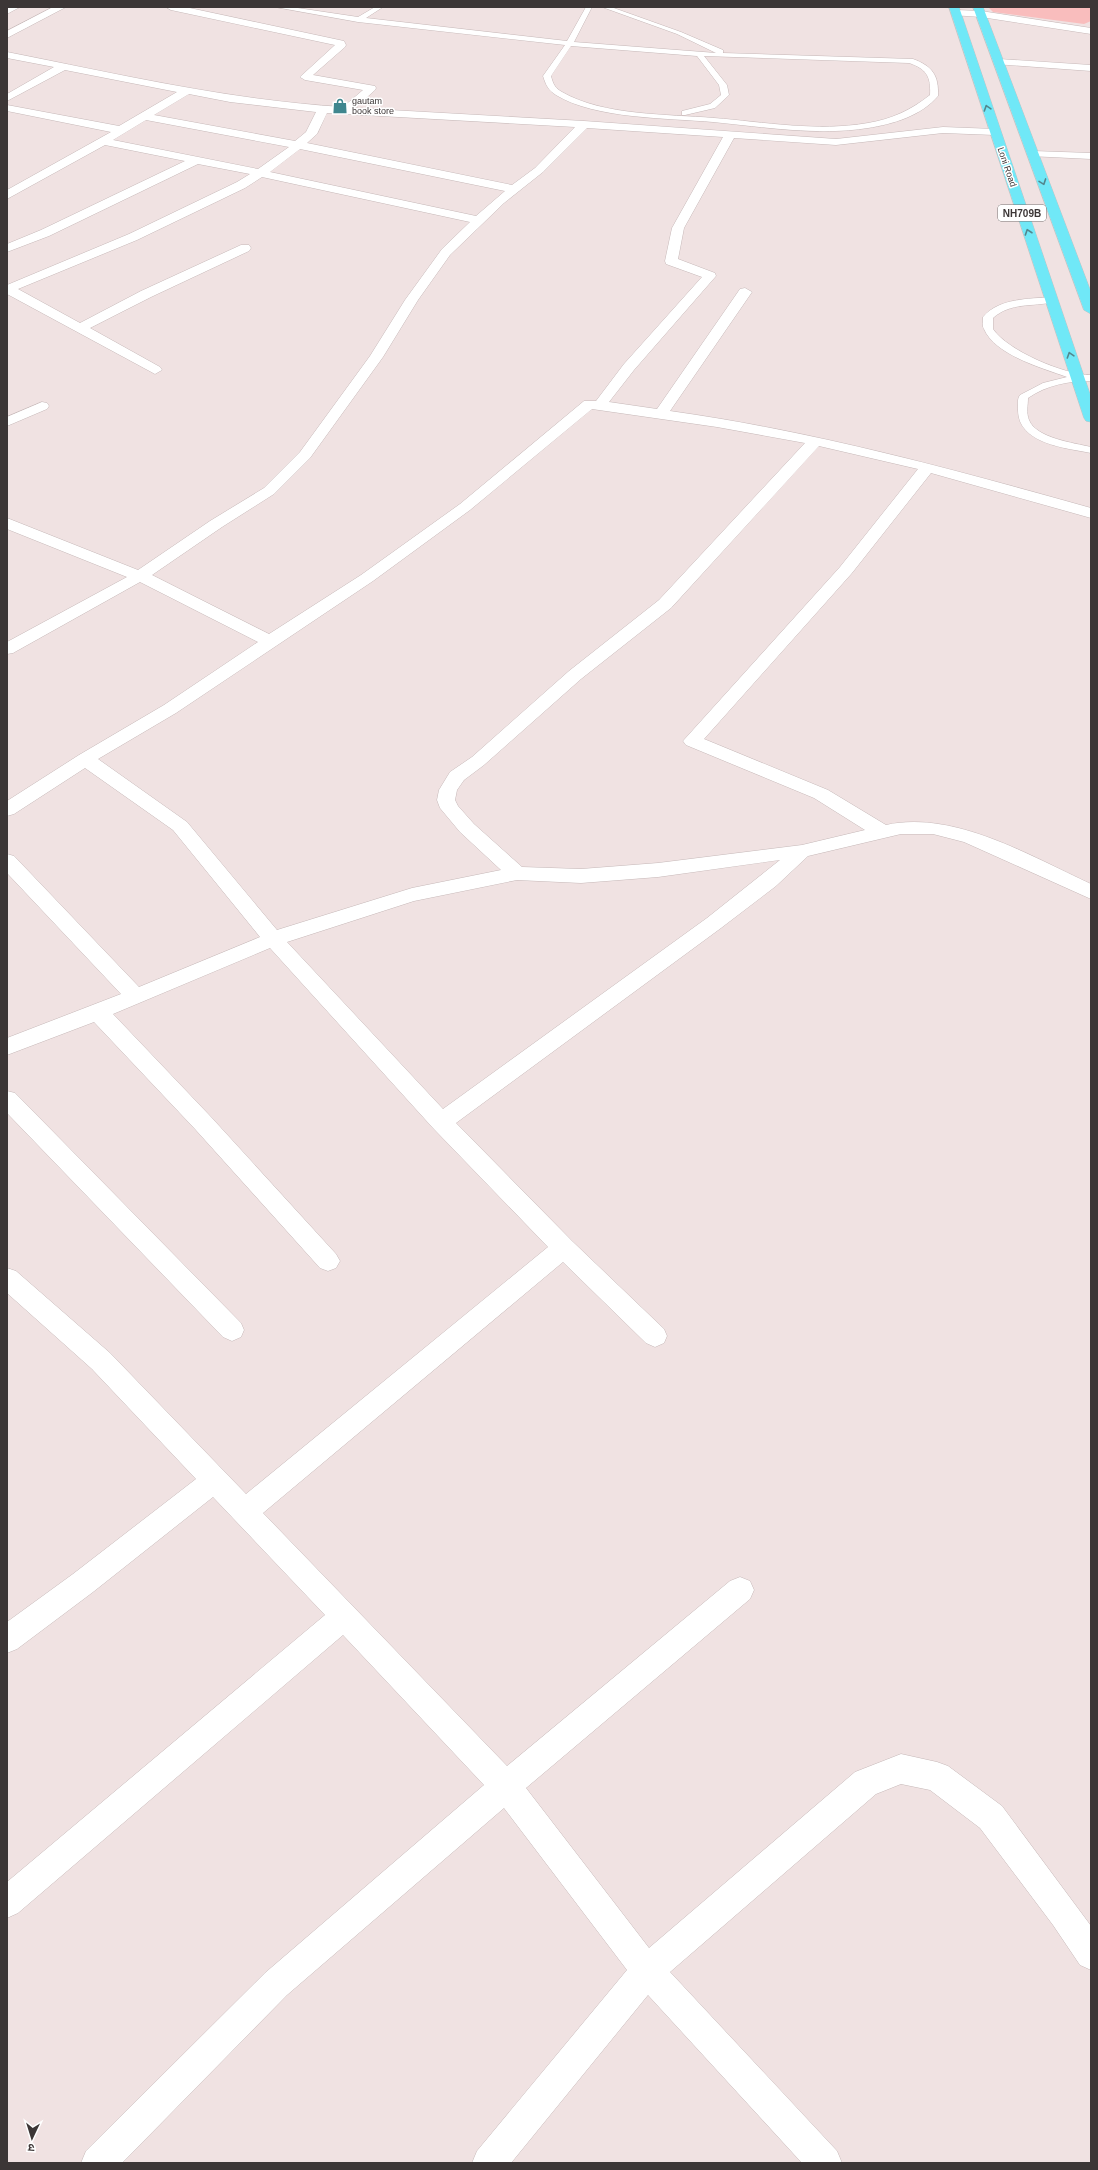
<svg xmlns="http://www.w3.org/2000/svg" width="1098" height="2170" font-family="Helvetica,'Noto Sans Devanagari',sans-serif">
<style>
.green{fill:#f9bdbd}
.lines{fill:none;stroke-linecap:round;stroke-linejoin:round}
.lane-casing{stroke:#c6b8b8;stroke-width:1}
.street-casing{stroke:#c6b8b8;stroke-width:1}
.highway-casing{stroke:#c4c3c3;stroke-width:1}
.lane{fill:#fff;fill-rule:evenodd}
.street{fill:#fff;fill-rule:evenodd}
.highway{fill:#70e8f7;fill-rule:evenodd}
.oneway{stroke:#53868d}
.labels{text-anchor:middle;stroke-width:3;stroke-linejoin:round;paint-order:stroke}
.far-poi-label{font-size:9px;fill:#3c3636;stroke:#fff;text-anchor:start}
.far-street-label{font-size:9px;fill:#3c3636;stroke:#fff}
.shield{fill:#fff;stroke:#767272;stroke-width:1}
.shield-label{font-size:10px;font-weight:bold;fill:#3c3636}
</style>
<rect width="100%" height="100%" fill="#f0e2e2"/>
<path class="green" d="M988,7H1091V21L1084,24L993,12Z"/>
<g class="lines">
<g class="lane-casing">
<path id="lane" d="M275,7H291L358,17L375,7H383L366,18L567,41L586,7H592L574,42L716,53L677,34L602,7H611L681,32L723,50V53L913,59C932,66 939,75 938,96C921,116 893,124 868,128C817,136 764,127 713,122C668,118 595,119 556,95C548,90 546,85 543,76L565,45L358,22ZM571,46L697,56L719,85L721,95L710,104L682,111V115H685L715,108L729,95L727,85L704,56L909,63C927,69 931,77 930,95C911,110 892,119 868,123C817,132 764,122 714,118C667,114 604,116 562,92C555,88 553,84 551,76Z
M1051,297L1055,300L1054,302C1032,307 1011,302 993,318V329C1008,351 1065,375 1091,375V381C1068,381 1047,385 1028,398C1028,405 1026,413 1029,420C1036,438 1074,443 1091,447V453C1066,448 1018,444 1018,410C1018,405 1017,399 1020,395L1043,383L1067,377C1042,368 995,355 984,329C982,326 983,321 983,317C999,298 1029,299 1051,297Z"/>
</g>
<g class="street-casing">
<path id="street" d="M7,7H20L7,14Z
M53,7H66L7,38V31Z
M166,7H185L344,41L346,45L345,47L313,75L375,86L376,88L375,90L355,108L584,121L836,139L943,127L995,129L1001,132L995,135L943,133L836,145L734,138L684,228L678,259L715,273L716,276L634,370L609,402L657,409L740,289L745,288L752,292L670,411C813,431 952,469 1091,508V518L931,473L852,573L704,739L828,790L886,825C954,810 1030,856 1091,884V899L964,842L933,834H901L808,856L776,886L721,928L456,1123L572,1241L664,1329L667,1336L664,1343L655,1347L646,1343L563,1262L263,1513L507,1766L730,1581L740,1577L750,1581L754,1590L750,1599L526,1788L649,1948L855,1772L901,1754L937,1762L948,1766L1002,1806L1091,1926V1970L1080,1965L1053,1925L980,1828L930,1790L901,1784L876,1794L670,1972L837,2151L842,2163H802L648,1995L511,2163H472L477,2151L627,1970L504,1808L287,1995L122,2163H81L86,2151L265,1973L484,1785L343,1635L18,1913L7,1918V1882L325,1615L213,1497L93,1592L17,1649L7,1653V1622L73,1574L196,1479L92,1369L7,1293V1268L16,1271L110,1353L246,1494L548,1247L433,1128L270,948L113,1014L211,1117L336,1254L340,1261L336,1268L328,1271L320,1268L195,1129L94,1022L7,1055V1038L121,994L7,873V854L14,856L139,987L260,937L173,830L85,768L14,814L7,816V801L79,755L164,705L258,642L140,582L13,653L7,654V642L127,577L7,529V518L138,570L210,521L264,488L300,452L370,356L405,300L442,249L470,222L262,177L245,188L137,240L18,289L80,323L141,291L241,245H249L251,248L249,251L151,297L90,328L160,367L162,370L155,374L7,294V285L129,234L237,182L250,174L198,164L49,236L7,252V244L41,230L185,161L105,145L7,199V190L111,132L7,111V105L119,126L177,92L65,70L7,101V94L54,67L7,58V52C118,74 229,100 343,107L363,90L305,80L300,77L335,45L171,10ZM189,94L230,102L316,112L306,132L295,141L154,115ZM327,113L575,127L535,168L512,185L307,143L317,134ZM146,120L289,147L258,169L113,140ZM587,128L723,137L672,228L665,261L666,264L702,277L624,364L596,401H584L460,504L361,575L269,634L152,575L222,527L274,494L310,458L383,357L418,300L450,255L504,203L543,172ZM300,149L505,191L476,216L270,172ZM592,409L717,427L805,443L659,600L569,671L472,757L450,772L439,790L437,800L440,808L460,832L501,870L412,888L277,930L187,822L98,759L176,713L373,581L470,510ZM819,446L918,469L840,567L683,741L686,745L814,798L865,830L802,845L658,863L581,869L522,867L474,824L458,806L455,800L457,790L464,780L484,765L581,679L671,608ZM780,860L707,918L443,1109L287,942L414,901L517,880L581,883L658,877Z
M956,10L981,11L1091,28V34L981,17L952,15V11Z
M999,59L1091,65V71L995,64L994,62Z
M1033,151L1091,153V159L1029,156L1027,154Z
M42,402L47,403L49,406L47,409L7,426V417Z
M7,1091L15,1093L241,1323L244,1330L241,1337L232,1341L223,1337L7,1113Z"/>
</g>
<g class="highway-casing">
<path id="highway" d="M949,7H959L1091,397V422L1086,421L1084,418Z
M973,7H983L1091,292V314L1084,310Z"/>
</g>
<use href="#lane" class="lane"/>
<use href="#street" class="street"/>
<use href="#highway" class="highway"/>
</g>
<defs><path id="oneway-chevron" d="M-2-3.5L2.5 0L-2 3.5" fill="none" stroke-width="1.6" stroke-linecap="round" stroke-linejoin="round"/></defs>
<g class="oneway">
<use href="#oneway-chevron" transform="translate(987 108) rotate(-108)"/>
<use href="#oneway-chevron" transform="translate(1043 182) rotate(70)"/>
<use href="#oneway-chevron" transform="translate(1028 232) rotate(-109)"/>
<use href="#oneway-chevron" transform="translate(1070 355) rotate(-108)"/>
</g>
<defs>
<g id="shop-bare" transform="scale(1.2)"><path d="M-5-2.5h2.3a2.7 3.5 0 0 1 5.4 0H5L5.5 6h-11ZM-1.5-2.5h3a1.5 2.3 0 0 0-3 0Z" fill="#3f868e" stroke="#fff" stroke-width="2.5" paint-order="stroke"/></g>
</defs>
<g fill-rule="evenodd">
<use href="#shop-bare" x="340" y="106"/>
</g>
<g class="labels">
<g class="far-poi-label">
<text x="352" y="104">gautam<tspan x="352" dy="10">book store</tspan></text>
</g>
<g class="far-street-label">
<text transform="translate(1007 167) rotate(71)" y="3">Loni Road</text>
</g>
<rect class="shield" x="998" y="205" width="48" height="16" rx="3"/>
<g class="shield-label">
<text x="1022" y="217">NH709B</text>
</g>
</g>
<rect width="1098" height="2170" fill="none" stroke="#3c3636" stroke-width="16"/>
<g transform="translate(32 2138) rotate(184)" stroke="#ffffff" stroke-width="3" paint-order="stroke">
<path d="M0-3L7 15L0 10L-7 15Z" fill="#3c3636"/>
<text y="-6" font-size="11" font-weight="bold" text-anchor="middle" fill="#3c3636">उ</text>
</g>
</svg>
